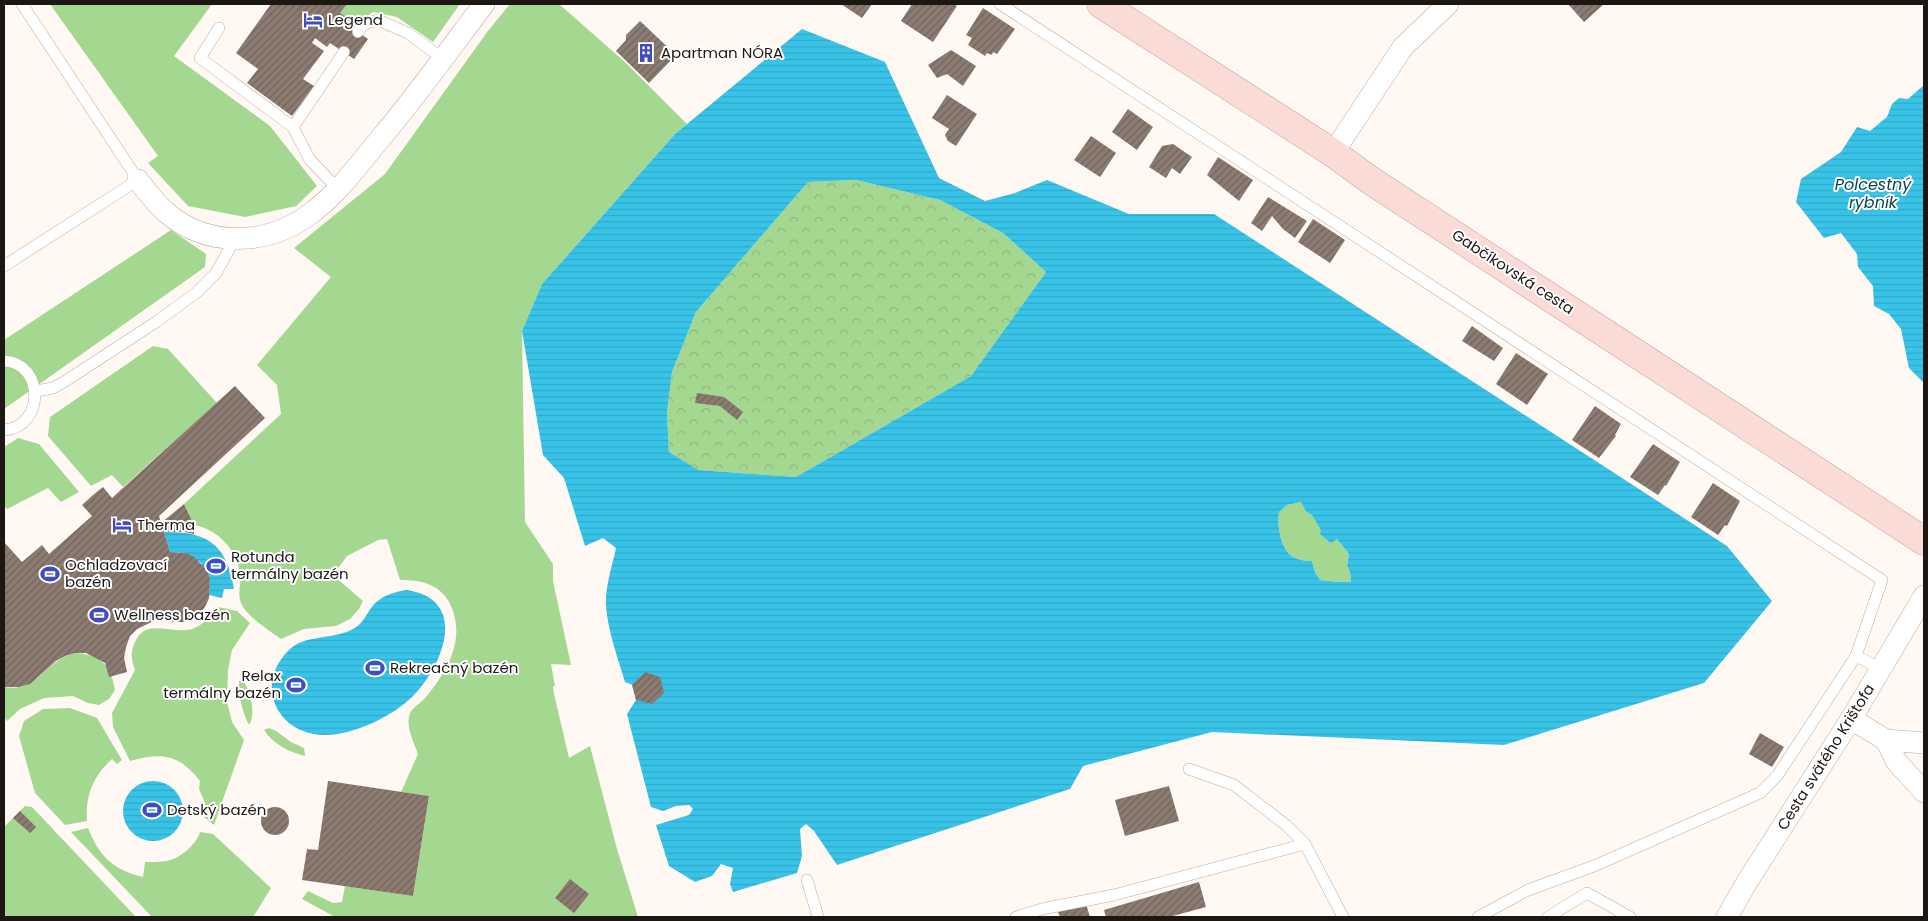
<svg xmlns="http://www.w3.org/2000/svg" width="1928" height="921" font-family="Poppins,sans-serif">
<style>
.grass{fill:#a4d890}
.forest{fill:url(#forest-crowns)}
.water{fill:url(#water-rules);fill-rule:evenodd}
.building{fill:url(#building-hatch)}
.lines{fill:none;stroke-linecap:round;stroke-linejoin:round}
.lane-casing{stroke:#bdaca2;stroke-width:12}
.street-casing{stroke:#bdaca2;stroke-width:22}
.secondary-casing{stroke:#bdaca2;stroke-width:29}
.lane{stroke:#fff;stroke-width:11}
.street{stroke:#fff;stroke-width:21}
.secondary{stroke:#fbdbd5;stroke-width:28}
.labels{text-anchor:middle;stroke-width:4;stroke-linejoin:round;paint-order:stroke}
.poi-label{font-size:15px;fill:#1d1713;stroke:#fff;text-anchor:start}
.street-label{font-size:15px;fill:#1d1713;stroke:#fff}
.water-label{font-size:16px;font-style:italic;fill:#064452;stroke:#fff}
</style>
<defs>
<pattern id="forest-crowns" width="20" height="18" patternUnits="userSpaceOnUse" patternTransform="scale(1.25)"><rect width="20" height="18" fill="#a4d890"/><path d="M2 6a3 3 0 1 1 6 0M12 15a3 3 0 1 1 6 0" fill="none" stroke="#8db97b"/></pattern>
<pattern id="water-rules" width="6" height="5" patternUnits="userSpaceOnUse" patternTransform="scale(1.25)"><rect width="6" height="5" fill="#38c4e8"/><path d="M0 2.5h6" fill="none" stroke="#31a8c6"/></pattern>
<pattern id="building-hatch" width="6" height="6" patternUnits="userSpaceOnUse" patternTransform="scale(1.25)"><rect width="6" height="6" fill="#8b7b71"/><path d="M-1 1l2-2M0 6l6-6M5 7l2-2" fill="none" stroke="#71645c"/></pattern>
</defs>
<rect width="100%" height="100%" fill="#fff8f3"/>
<path class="grass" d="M50,4H212L174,56L270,126L317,186L296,206L245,217L188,206L148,163L158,156Z
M347,4H460L433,42L397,17L373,12L352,28L345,23L348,18L340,13Z
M510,4H559L625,62L687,124L675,134L542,284L522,331L525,522L553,564V581L571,665L551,664L555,686H553L554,694L569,758L590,746L617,849L638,917H552L541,916L538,917H335L302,899L308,891L333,903L342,902L345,886L413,896L429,796L401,792L418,754C414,742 405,726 410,713C413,707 422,702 426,697C449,669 467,636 449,602C438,583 420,580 400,580L387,539L378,540L347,556L333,575L363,601L359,609L350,619L336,626L304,629L281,639C269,630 246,616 241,603C237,594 242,581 240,572C236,549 217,529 194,525L184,504L281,414L277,385L257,365L331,277L294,248L385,174L488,31Z
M171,230L206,254L205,267L4,409V340Z
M153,346L168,349L217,403L123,487L112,475L91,486L48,436L50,417Z
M18,438L39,444L79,492L61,502L48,488L7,509L4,506V447Z
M1301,502L1306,512L1312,515L1322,530L1337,539L1349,554L1347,566L1350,572L1351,582C1340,581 1331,582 1320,580L1315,572L1312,561C1306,561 1299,560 1293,557C1280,549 1277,525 1279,512L1287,505Z
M218,607L237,611L250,623L232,650L228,670L227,702L232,722L244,740L214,825L204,817L205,803L199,789L200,781C179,754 162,752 130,761L113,727L112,713L135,670C131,658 130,652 136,640C147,618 173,635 192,629C202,626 212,615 218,607Z
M75,653C101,654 111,666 115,690L109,699L99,705L88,703L73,696L44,698L20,709L7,721L4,717V687C38,693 45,660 75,653Z
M239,681L244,682C251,693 256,714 249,725C242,711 239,698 239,681Z
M70,708L97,718L122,760L117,764L112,759C93,776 85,796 87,821L65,825L35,793L19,736L24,721L43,709Z
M269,728L276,731L291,742L304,748L305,756C289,752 273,744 264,730Z
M25,806L32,807L136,917H4V827Z
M88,828C99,856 113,870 143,877L145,862C152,862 160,862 166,861C180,859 196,845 200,832L213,834L271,888L253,917H152L71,832Z"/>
<path class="forest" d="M856,180L940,200L1003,233L1046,272L971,376L796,477L697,470L669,452L667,413L672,372L696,312L808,182Z"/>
<path class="water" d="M802,29L885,62L939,178L985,201L1015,193L1047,180L1129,214H1214L1727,546L1772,601L1704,683L1504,745L1212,732L1083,766L1070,789L837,865L814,831L806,824L800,829L802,856L797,873L733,892L730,884L733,868L721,864L712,876L695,882L669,866L656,825L689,815L693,809L689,805L676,806L663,811L651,807L627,714L636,700L633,685L625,682C618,658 608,632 606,606C605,587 612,567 616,548L603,538L585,546L564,478L543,455L522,331L542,284L675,134ZM856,180L940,200L1003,233L1046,272L971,376L796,477L698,470L669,452L667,413L672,372L696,312L808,182ZM1301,502L1306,512L1312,515L1321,530L1320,534L1331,543L1337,539L1349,554L1347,566L1350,572L1351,582C1340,581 1331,582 1320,580L1315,572L1312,561C1306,561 1299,560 1293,557C1280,549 1277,525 1279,512L1287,505Z
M1924,85V383L1909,368L1901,329L1889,314L1874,306L1873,286L1858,267L1857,254L1841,233L1824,238L1796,202L1801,179L1841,152L1857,127L1870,131L1887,117L1892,104L1899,98L1908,99Z
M164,532C208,531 227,545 234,589H224L222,598L209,595L210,579L207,571L194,570L202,564L201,563L186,553L170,552Z
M407,590C471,600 442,668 411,698C391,717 353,735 325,735C277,735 254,685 288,651C304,634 331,640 351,630C362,625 365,617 371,608C380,596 393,592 407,590Z
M123 811a30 30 0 1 1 60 0a30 30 0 1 1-60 0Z"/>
<path class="building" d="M271,4H347L340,13L348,18L345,23L368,39L354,59L330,43L327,47L315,38L312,43L324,51L303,79L314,86L292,116L247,83L258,69L236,53Z
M841,4H872L862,18Z
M912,4H953L957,6L933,42L901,21Z
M1568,4H1604L1584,22Z
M983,8L1015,29L997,54L993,52L992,55L987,53L985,56L968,45L972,38L966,35Z
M640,21L676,55L649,83L616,51L626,40V35Z
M951,50L976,66L963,86L947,74L937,78L928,65Z
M947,95L977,114L956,146L948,141L945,135L949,129L932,118Z
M1128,109L1153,127L1137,150L1112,132Z
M1091,136L1116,153L1100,177L1074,160Z
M1173,144L1192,157L1180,174L1172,168L1166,178L1149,167L1162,146Z
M1218,157L1253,180L1239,201L1207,175Z
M1268,197L1307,221L1295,238L1283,229L1272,216L1262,231L1251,223Z
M1313,219L1345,240L1330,263L1298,242Z
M1472,326L1503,348L1494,361L1462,341Z
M1516,353L1548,374L1527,405L1496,384Z
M235,386L265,418L159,516L161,523L184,504L194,525V534L185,532H164L170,552L186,553L194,557L207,570L210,579L209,598L205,607L199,614L183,622H174L160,618L137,629L130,636L126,647L124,658L127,672L109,677L105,663L86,653H75L65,656L56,661L30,684L19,687H4V542L22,562L42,545L49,554L92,516L82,505L93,495L103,487L112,498Z
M697,393L724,397L743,412L737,420L720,406L695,403Z
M1595,406L1621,424L1615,435L1616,436L1599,458L1572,440Z
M1653,444L1680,462L1666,486L1665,485L1658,495L1630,477Z
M1713,483L1740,501L1727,526L1725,525L1718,535L1691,517Z
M645,672L660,677L664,693L652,704L636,700L632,685Z
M1760,733L1784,747L1772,767L1749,754Z
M328,781L429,796L413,896L302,880L307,849L318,850Z
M1169,786L1179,821L1125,836L1115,800Z
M261 821a14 14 0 1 1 28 0a14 14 0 1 1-28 0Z
M20,811L36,827L30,833L13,818Z
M570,879L589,894L574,913L555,898Z
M1199,882L1206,907L1169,917H1106L1104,910Z
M1086,904L1090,917H1060L1058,912Z"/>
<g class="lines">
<g class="lane-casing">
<path id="lane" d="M1000,4L1882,580L1856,656
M219,28L200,58L293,127
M358,32L364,24L378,20L408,33L443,59
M338,189L310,160L293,127L344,52
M4,266L138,180L22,4
M4,361C45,363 45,427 4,430
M36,391L53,388L64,382L156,322L196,293L216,273L235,239
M1189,769L1234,785L1286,825L1305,844L1343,917
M807,880L818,917
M1016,917L1042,909L1114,895L1305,844
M1478,917L1528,890L1594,866L1760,793L1777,776L1856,656L1882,669
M1548,917L1587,893L1630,917"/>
</g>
<g class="street-casing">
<path id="street" d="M1333,153L1403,47L1448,4
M138,180C147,192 156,204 168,214C211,249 272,245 314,211C340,191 359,164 380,139C417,95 450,49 484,4
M1851,719L1886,740L1924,743
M1886,740L1896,761L1924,792
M1727,917L1747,882L1851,719L1924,596"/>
</g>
<g class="secondary-casing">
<path id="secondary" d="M1101,4L1333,153L1370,180L1924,541"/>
</g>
<use href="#lane" class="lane"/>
<use href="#street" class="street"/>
<use href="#secondary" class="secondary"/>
</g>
<defs>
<g id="hotel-bare" transform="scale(1.5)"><path d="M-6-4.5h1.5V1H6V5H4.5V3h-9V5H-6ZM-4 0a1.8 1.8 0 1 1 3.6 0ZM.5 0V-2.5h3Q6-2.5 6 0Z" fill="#414cc0" stroke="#fff" stroke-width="2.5" paint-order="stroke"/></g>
<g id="building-bare" transform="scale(1.5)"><path d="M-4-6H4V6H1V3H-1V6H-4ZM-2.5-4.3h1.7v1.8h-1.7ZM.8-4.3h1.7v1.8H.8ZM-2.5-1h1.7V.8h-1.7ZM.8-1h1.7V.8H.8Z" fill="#414cc0" stroke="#fff" stroke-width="2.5" paint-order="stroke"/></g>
<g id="stadium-bare" transform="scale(1.5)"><path d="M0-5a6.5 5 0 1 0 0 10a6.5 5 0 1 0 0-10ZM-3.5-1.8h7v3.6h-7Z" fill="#414cc0" stroke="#fff" stroke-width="2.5" paint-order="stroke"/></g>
</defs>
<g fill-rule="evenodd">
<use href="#hotel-bare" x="313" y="20"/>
<use href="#building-bare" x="646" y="53"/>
<use href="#hotel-bare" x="122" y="525"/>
<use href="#stadium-bare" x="216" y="566"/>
<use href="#stadium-bare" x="50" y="574"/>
<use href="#stadium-bare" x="99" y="615"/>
<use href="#stadium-bare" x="375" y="668"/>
<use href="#stadium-bare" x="296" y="685"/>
<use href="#stadium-bare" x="152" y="810"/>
</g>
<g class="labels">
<g class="poi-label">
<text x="328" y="25">Legend</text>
<text x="661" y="58">Apartman NÓRA</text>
<text x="137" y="530">Therma</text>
<text x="231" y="562">Rotunda<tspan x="231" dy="17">termálny bazén</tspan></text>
<text x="65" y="570">Ochladzovací<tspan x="65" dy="17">bazén</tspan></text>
<text x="114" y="620">Wellness bazén</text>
<text x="390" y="673">Rekreačný bazén</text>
<text x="281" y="681" text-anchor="end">Relax<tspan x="281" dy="17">termálny bazén</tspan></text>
<text x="167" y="815">Detský bazén</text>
</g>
<g class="street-label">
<text transform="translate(1513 272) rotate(33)" y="5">Gabčíkovská cesta</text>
<text transform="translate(1826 757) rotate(-58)" y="5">Cesta svätého Krištofa</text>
</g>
<g class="water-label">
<text x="1873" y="190">Polcestný<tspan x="1873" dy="18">rybník</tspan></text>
</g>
</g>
<rect width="1928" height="921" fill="none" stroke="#1d1713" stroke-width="10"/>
</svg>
